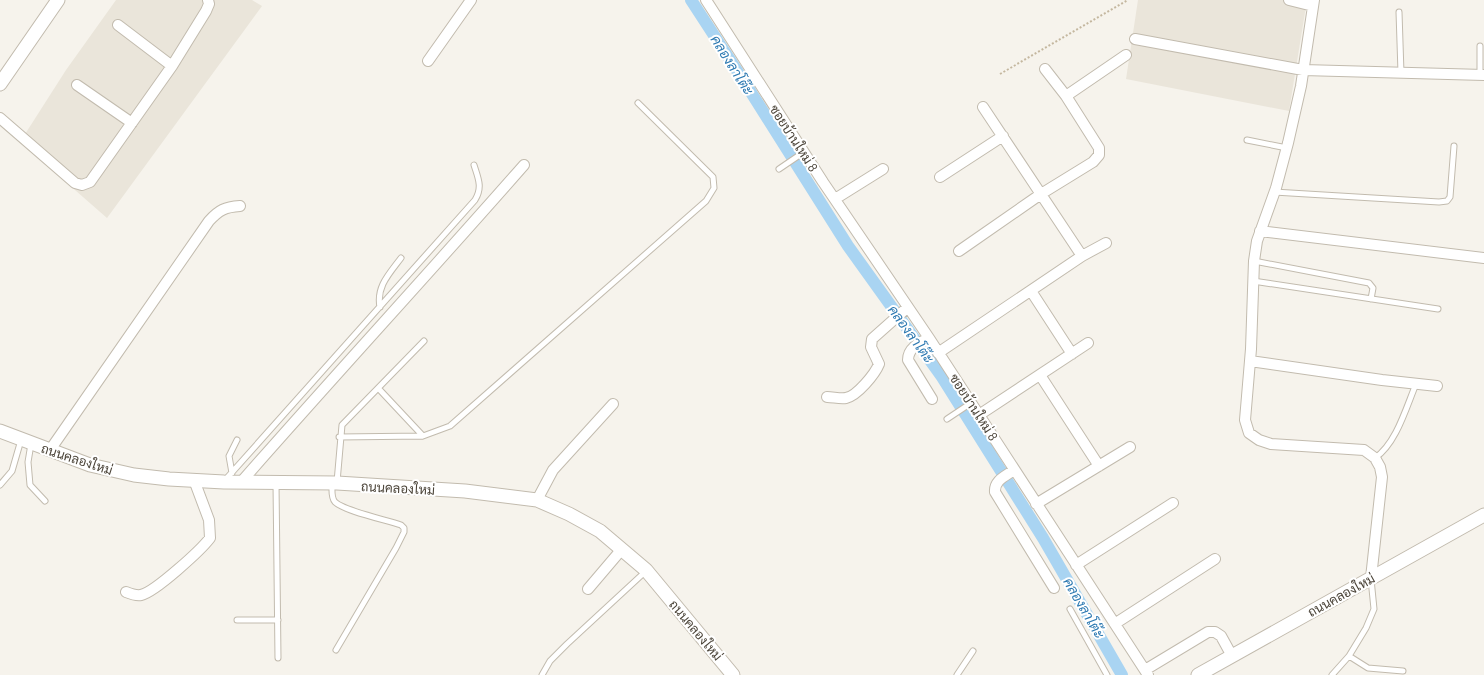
<svg xmlns="http://www.w3.org/2000/svg" width="1484" height="675" font-family="Barlow,Sarabun,sans-serif">
<style>
.residential{fill:#eae5da}
.lines{fill:none;stroke-linecap:round;stroke-linejoin:round}
.canal{stroke:#a9d4f2;stroke-width:12}
.service-casing{stroke:#c2bbae;stroke-width:7}
.minor-casing{stroke:#c2bbae;stroke-width:12}
.tertiary-casing{stroke:#c2bbae;stroke-width:15}
.path{stroke:#c4b79f;stroke-width:2;stroke-dasharray:2 2;stroke-linecap:butt}
.service{stroke:#fff;stroke-width:5}
.minor{stroke:#fff;stroke-width:10}
.tertiary{stroke:#fff;stroke-width:13}
.labels{text-anchor:middle;stroke-width:4;stroke-linejoin:round;paint-order:stroke}
.street-label{font-size:13px;fill:#4b4439;stroke:#fff}
.water-label{font-size:14px;font-style:italic;fill:#2e7ab2;stroke:#fff}
</style>
<rect width="100%" height="100%" fill="#f6f3ec"/>
<path class="residential" d="M116,0H252L262,6L107,218L20,142L66,70Z
M1138,0H1307L1289,111L1126,79Z"/>
<g class="lines">
<path class="canal" d="M691,0L747,86L848,246L942,377L1043,538L1122,675"/>
<g class="service-casing">
<path id="service" d="M1399,12L1401,73
M1480,46V75
M1247,140L1287,148
M779,169L804,152
M1274,192L1439,202L1447,201L1450,197L1454,146
M1254,261L1369,283L1373,288L1371,299
M1253,281L1438,309
M380,307C376,287 389,274 401,258
M378,388L423,436
M947,419L971,403
M339,437L423,436L450,426L706,201L714,188L713,177L638,103
M31,444L28,462L30,485L45,501
M1375,458C1396,444 1406,408 1416,384
M232,473L229,456L237,440
M226,479L475,200C483,187 478,178 474,165
M337,482L342,425L424,341
M276,483L278,658
M332,484C332,489 331,498 335,502C344,511 387,520 401,525L404,528V532L396,548L336,650
M0,485L12,471L21,440
M1371,579L1374,609L1366,628L1349,656L1368,668L1403,671
M1070,609L1107,675
M237,620H278
M542,675L550,661L567,644L646,571
M957,675L973,651
M1332,675L1349,656"/>
</g>
<g class="minor-casing">
<path id="minor" d="M706,0L823,182L929,338L1148,675
M1289,0L1313,6
M1314,0L1301,86L1288,143L1276,188L1257,241L1254,261L1251,349L1245,420L1249,433L1259,440L1271,444L1364,450L1375,458L1380,467L1382,477L1371,578
M118,25L172,66
M1135,39L1303,70L1484,75
M428,61L471,0
M1045,69L1066,96
M77,85L132,123
M983,107L1082,256
M0,118L75,183L82,185L90,182L172,66L206,11L209,4L208,0
M940,177L1003,136
M835,199L883,169
M1260,231L1484,258
M959,251L1041,194L1093,162L1099,155V148L1066,96L1126,55
M1031,291L1072,354
M929,338C919,343 908,348 908,360L932,399
M938,353L1082,256L1106,243
M1250,361L1382,380L1437,386
M1040,375L1099,466
M827,397C833,397 840,399 846,398C857,396 875,374 879,364L871,347L872,339L908,307
M979,415L1088,343
M50,450L209,221C219,210 225,207 240,206
M1014,470C1006,476 994,480 995,492L1054,588
M242,481C335,375 431,271 524,165
M537,500L553,470L613,404
M1036,504L1130,447
M1076,565L1173,503
M588,589L622,549
M126,592C131,594 136,596 141,595C155,592 201,550 210,538L209,520L194,480
M1116,623L1215,559
M1145,670L1208,632H1215L1221,636L1232,656"/>
</g>
<g class="tertiary-casing">
<path id="tertiary" d="M0,84L58,0
M0,431L90,465L134,475L169,479L224,482L337,483L465,491L537,500L569,514L600,531L646,570L733,675
M1198,675L1484,515"/>
</g>
<path class="path" d="M1000,74L1128,0"/>
<use href="#service" class="service"/>
<use href="#minor" class="minor"/>
<use href="#tertiary" class="tertiary"/>
</g>
<g class="labels">
<g class="street-label">
<text transform="translate(794 138) rotate(57)" y="5">ซอยบ้านใหม่ 8</text>
<text transform="translate(974 407) rotate(57)" y="5">ซอยบ้านใหม่ 8</text>
<text transform="translate(77 459) rotate(18)" y="5">ถนนคลองใหม่</text>
<text transform="translate(398 488) rotate(3)" y="5">ถนนคลองใหม่</text>
<text transform="translate(1341 595) rotate(-29)" y="5">ถนนคลองใหม่</text>
<text transform="translate(696 630) rotate(50)" y="5">ถนนคลองใหม่</text>
</g>
<g class="water-label">
<text transform="translate(732 65) rotate(58)" y="5">คลองลาโต๊ะ</text>
<text transform="translate(911 334) rotate(54)" y="5">คลองลาโต๊ะ</text>
<text transform="translate(1084 608) rotate(60)" y="5">คลองลาโต๊ะ</text>
</g>
</g>
</svg>
